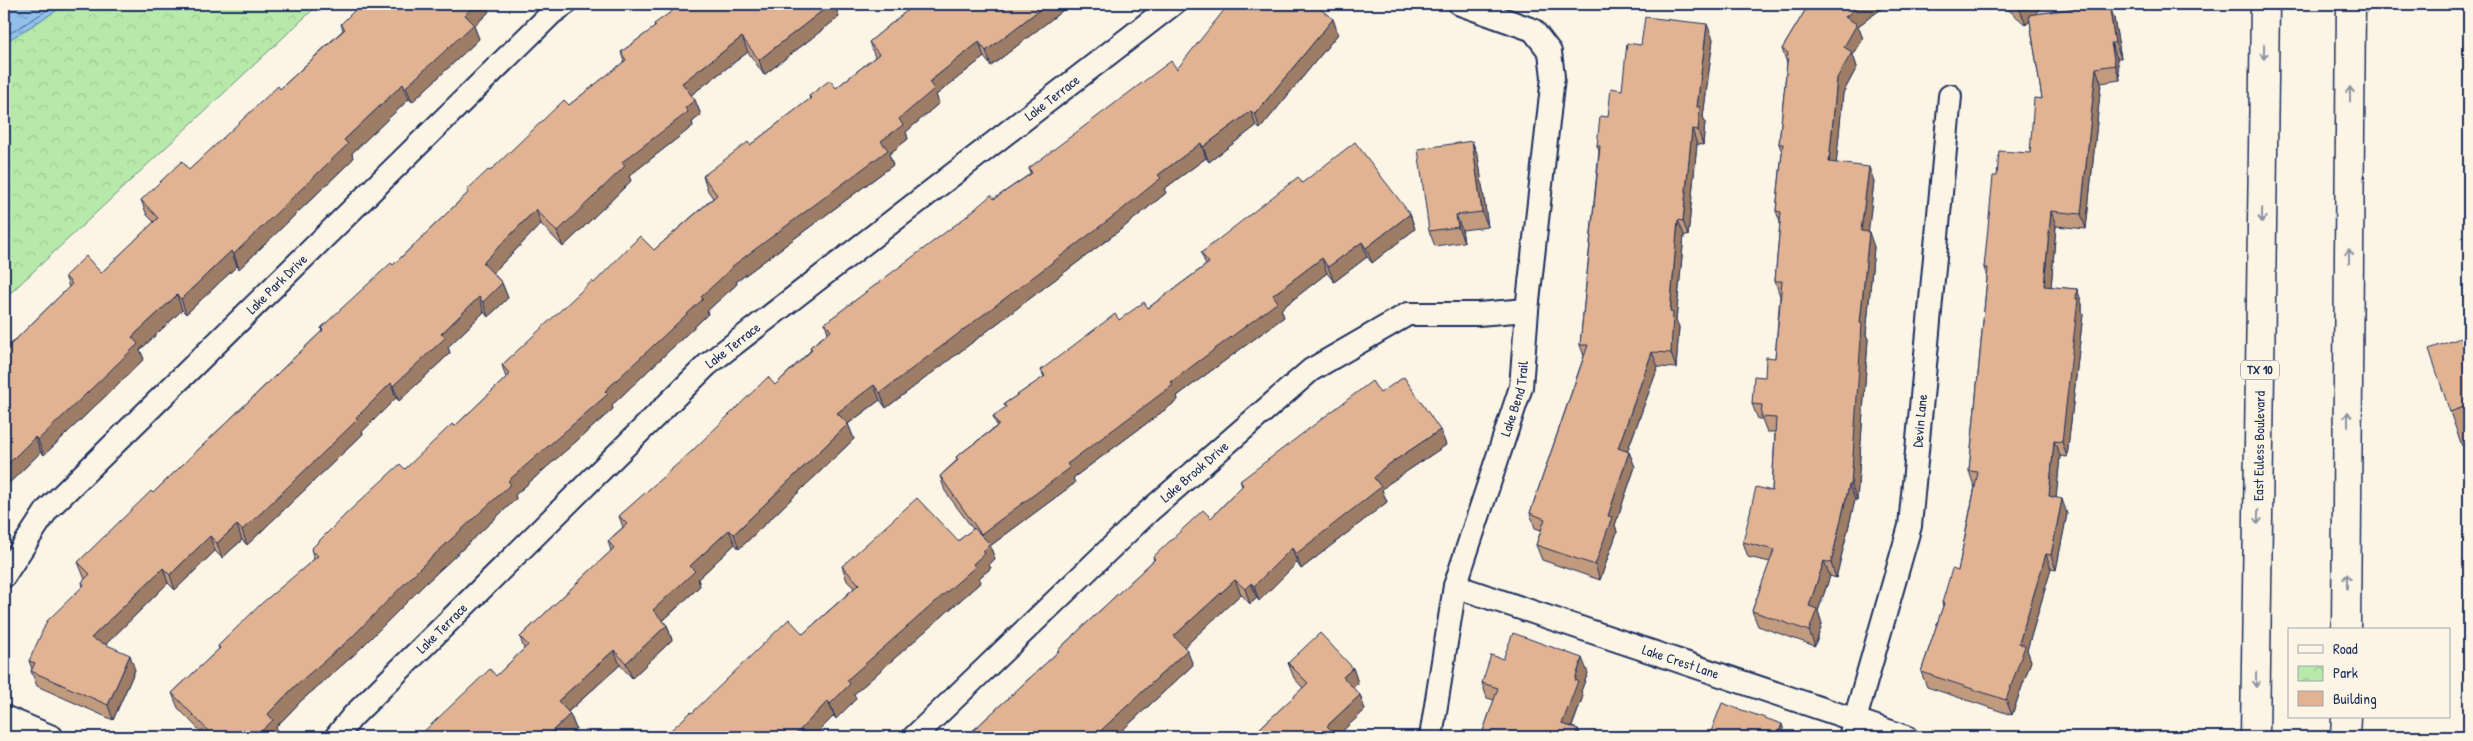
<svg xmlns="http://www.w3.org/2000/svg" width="2473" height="741" font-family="'Patrick Hand',sans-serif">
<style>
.park{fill:url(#park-crowns);stroke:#698c84}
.water{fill:url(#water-ripples);stroke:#6286b3}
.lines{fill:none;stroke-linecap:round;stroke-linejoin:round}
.shore{stroke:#4a6997;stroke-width:1}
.minor-casing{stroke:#1b2f5e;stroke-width:26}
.primary-casing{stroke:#1b2f5e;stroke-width:31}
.minor{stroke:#fcf5e5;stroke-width:22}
.primary{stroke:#fcf5e5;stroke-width:28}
.wall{fill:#c29a7e;stroke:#1b2f5e}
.shaded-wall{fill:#9e7d66;stroke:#1b2f5e}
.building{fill:#e1b392;stroke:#1b2f5e}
.oneway{stroke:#8c92a2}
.labels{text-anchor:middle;stroke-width:4.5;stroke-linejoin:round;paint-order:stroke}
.shield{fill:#fcf5e5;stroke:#5e6a86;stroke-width:1}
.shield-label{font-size:12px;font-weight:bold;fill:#1b2f5e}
.street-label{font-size:14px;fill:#1b2f5e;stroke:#fcf5e5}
</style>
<defs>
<pattern id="park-crowns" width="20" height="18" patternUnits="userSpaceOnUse" patternTransform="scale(1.25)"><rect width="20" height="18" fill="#b7eaaa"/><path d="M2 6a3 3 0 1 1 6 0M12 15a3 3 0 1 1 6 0" fill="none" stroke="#9dc995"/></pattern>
<pattern id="water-ripples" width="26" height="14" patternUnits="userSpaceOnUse" patternTransform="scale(1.25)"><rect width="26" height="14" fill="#91c0ec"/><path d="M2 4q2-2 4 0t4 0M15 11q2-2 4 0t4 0" fill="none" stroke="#769cc2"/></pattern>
</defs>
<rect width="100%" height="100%" fill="#fcf5e5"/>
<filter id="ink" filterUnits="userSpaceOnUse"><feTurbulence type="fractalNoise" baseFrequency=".02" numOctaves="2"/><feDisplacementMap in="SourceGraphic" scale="10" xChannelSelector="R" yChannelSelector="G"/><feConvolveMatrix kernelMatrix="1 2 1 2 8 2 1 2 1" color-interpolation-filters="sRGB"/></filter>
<g filter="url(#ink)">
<path class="park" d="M67,4H319L4,299V43Z"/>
<path class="water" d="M4,4H67L4,43Z"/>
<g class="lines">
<path class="shore" d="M4,37L57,4"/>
<g class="minor-casing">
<g id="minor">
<path id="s1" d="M4,576L47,510L552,13L565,4"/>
<path id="s2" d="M1455,586L1906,737"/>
<path d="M4,717L52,737"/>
<path id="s3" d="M336,737L352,717L707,365L1173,4"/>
<path id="s4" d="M914,737L1148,512L1311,370L1408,314H1478L1527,310"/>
<path id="s5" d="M1431,737L1455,586L1521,387L1527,310L1553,77L1550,52L1533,30L1460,4"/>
<path id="s6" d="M1850,737L1910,526L1950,96"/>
</g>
</g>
<g class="primary-casing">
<g id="primary">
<path d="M2346,630L2351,4"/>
<path id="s7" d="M2255,737L2265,4"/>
<path d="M2345,737L2346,717"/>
</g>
</g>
<use href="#minor" class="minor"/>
<use href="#primary" class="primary"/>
</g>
<path class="wall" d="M915,4H1071L991,66L984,57L936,95L939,103L906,132L908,139L889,154L893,165L736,282L737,284L707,311L708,314L612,405L613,409L515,495L516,499L426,583L355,654L302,700L276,727L278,735L276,737H206L178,708L172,693L219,649L218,646L314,559L311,549L405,469L455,426L506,378L502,365L594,283L654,250L713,198L708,191L703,176L750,145L810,99L809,96L836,88L875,57L869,42Z
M1809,4H1888L1858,26L1863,39L1853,55L1857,67L1843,93L1836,163L1874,181L1868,232L1874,247L1866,335L1868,339L1857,500H1855L1836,578L1830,576L1818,611L1822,624L1815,646L1758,626L1752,611L1770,562L1748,557L1743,542L1772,491L1775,432H1767L1762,419H1758L1752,404L1765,377L1775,358L1780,296L1775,281L1780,222L1776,211L1782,152L1779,144L1787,63L1782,49Z
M2003,4H2044L2035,14L2109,4L2114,18L2121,58H2117L2120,80L2101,83L2086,229L2056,226L2051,287L2077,289L2082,304V310L2083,314L2067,457L2060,456L2056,497L2067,514L2056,570L2051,569L2027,650L2031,661L2012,715L1927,687L1921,672L1943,606L1942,603L1958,571L1975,486H1974L1969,471L1987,278L1984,268L1997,176L2030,153L2042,99L2030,21L2026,25L2004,6Z
M353,6L489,12L474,26L479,39L412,102L409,99L352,153L353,159L239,269L237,266L186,314L182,310L140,350L144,359L44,455L41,452L4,488L8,350L7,348L69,287L65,276L101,273L154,222L147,215L141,200L189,170L280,89L343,30L341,24L355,10Z
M836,8L839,17L764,75L748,52L691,95L695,100L701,115L692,122L693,126L629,176L631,181L563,247L541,224L493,273L502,283L508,298L488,317L484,312L448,347L450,353L399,401L396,398L362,432L363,434L247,545L242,540L222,558L215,551L175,590L168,583L106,644L135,670L113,720L37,686L31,671L32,669L29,661L83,586L82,582L85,579L84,577L78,562L153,493L322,331L321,328L393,265L468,193L467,190L569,105L624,62L621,52L655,27L654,24Z
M1333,19L1338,34L1260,129L1256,126L1209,162L1206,158L1164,189L1166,193L1124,227L886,408L880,400L848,424L854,439L739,549L735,544L698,579L700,586L663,621L667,625L672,640L632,678L620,665L568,712L570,714L576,729L567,737H418L496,676L524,649L520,637L611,551L608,541L623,527L619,516L775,385L811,350L810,347L828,333L825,323L994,199L1030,174L1029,168L1177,69Z
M1713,39L1703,117L1705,122L1703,145L1697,144L1688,236L1684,235L1676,320L1679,327L1676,368L1658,367L1627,452H1629L1635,467L1615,525L1617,532L1600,580L1542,560L1536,545L1541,530L1535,528L1530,513L1584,356L1580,345L1599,151L1597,146L1608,117L1622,90L1641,45Z
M1472,141L1478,156L1488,227L1462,230L1464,242L1435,246L1429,231Z
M1302,183L1410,214L1415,229L1372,263L1367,257L1334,282L1327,273L1281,309L1284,317L1177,396L1178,400L1073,478L1075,483L990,546L995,559L989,565L991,568L979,578L981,582L854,694L856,699L836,719L834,716L692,713L803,634L854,588L847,581L842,566L958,541L973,529L945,491L940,476L957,460L956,457L997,426L993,416L1006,408L1004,404L1044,377L1041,370L1119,320L1148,308L1206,265L1201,253Z
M2469,335V443L2462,446L2450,412Z
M1380,393L1440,430L1446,445L1388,484L1382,490L1387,502L1301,569L1297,563L1259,601L1257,598L1250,604L1241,594L1184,647L1193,665L1115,737H966L1058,652V650L1154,560L1153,557L1211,518L1242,486L1240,481Z
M1503,659L1588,673L1581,691L1583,696L1572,727L1578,729L1581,737H1481L1494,700L1487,698L1482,683Z
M1288,663L1353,668L1358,683L1353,688L1360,695L1365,710L1337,736L1338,737H1257L1256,732L1303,688L1294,678Z"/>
<path class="shaded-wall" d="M476,4H486L489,12L474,26L479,39L412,102L406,87L465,15Z
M831,4H841L836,8L839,17L764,75L759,60Z
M1047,4H1071L991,66L986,51Z
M1862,4H1888L1858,26L1863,39L1853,55L1857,67L1843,93L1835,177L1829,162L1837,78L1844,47L1845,17Z
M2026,4H2044L2026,25L2020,10Z
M2109,4L2114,18L2121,58L2115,43Z
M1333,19L1338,34L1260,129L1255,114Z
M1707,24L1713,39L1703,117L1705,122L1703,145L1698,130L1697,107Z
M742,37L748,52L687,98L682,83Z
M979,42L984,57L936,95L939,103L906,132L908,139L889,154L893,165L736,282L737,284L707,311L708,314L612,405L613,409L515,495L516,499L426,583L355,654L302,700L276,727L278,735L276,737H255L268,714L296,685L420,568L508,481L605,391L730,268L881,141L929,82Z
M2111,43L2117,58L2120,80L2115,65Z
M2096,68L2101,83L2086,229L2081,214Z
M403,84L409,99L352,153L353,159L239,269L234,254L344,140Z
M695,100L701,115L692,122L693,126L629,176L631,181L563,247L557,232L622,162L685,108Z
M1251,111L1256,126L1209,162L1203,147Z
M1692,129L1697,144L1688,236L1683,221Z
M1472,141L1478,156L1488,227L1482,212Z
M1201,143L1206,158L1164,189L1166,193L1124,227L886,408L880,393L1158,175Z
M1869,167L1874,181L1867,246L1861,231Z
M536,209L541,224L488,278L483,263Z
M2051,211L2056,226L2050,301L2044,286Z
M1410,214L1415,229L1372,263L1366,248Z
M1456,215L1462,230L1464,242L1458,227Z
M1678,220L1684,235L1676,320L1679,327L1676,368L1671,353L1670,312Z
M1869,232L1874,247L1866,335L1868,339L1857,500L1851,485L1860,323Z
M1362,242L1367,257L1334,282L1328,267Z
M231,251L237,266L186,314L181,299Z
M1322,258L1327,273L1281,309L1284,317L1177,396L1178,400L1073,478L1075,483L990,546L995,559L989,565L991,568L979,578L981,582L854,694L856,699L836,719L830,704L847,680L973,564L983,551L986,547L981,534L1067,464L1171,382L1273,295Z
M502,283L508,298L488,317L483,302Z
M2077,289L2082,304V310L2083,314L2067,457L2062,442Z
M177,295L182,310L140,350L144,359L44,455L38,440L132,337Z
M479,297L484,312L448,347L450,353L399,401L393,386L441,334Z
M1652,352L1658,367L1623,463L1618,448Z
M391,383L396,398L362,432L363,434L247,545L242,530Z
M874,385L880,400L842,428L837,413Z
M848,424L854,439L739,549L734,534Z
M1440,430L1446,445L1388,484L1382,490L1387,502L1301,569L1296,554L1382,469Z
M35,437L41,452L4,488V468Z
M2054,441L2060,456L2055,511L2049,496Z
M1629,452L1635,467L1615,525L1617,532L1600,580L1595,565L1608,516Z
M1849,485L1855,500L1836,578L1831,563Z
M2062,499L2067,514L2056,570L2051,555Z
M237,525L242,540L222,558L217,543Z
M729,530L735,544L698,579L700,586L658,625L653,610L690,566Z
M210,536L215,551L175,590L170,575Z
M1292,548L1297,563L1259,601L1254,586Z
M2046,554L2051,569L2027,650L2031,661L2012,715L2006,700L2019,643Z
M1824,561L1830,576L1818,611L1822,624L1815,646L1809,631V606Z
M163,568L168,583L97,653L91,638Z
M1235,580L1241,594L1180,651L1174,636Z
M1251,583L1257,598L1250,604L1245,589Z
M667,625L672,640L632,678L626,663Z
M614,650L620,665L563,716L558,701Z
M1187,650L1193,665L1115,737H1094Z
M130,655L135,670L113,720L108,705Z
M1582,658L1588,673L1581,691L1583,696L1568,737L1562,724L1575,680Z
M1353,668L1358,683L1348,692L1343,677Z
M1360,695L1365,710L1336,737L1327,726Z
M828,701L834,716L813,737H793Z
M570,714L576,729L567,737H546Z
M1782,724L1786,737H1777Z
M1578,729L1581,737H1575Z"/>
<path class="building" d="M355,4H476L465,15L474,24L406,87L403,84L344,140L348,144L234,254L231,251L181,299L177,295L132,337L138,344L38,440L35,437L4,468V354L9,349L7,348L72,284L65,276L86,256L101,273L158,218L141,200L182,161L189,170L278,86L280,89L345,29L341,24L356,9L353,6Z
M682,4H831L759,60L742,37L682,83L695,100L685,108L688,112L622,162L625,166L557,232L536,209L483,263L502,283L483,302L479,297L441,334L445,338L393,386L391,383L356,418L358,419L261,513L242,530L237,525L217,543L210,536L170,575L163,568L91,638L130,655L108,705L31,671L35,663L29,661L47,621L84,585L82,582L90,574L78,562L151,491L153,493L323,330L321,328L343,307L391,263L393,265L469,192L467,190L488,170L490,171L564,100L569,105L626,60L621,52L656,26L654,24Z
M915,4H1047L986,51L979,42L929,82L934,89L899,119L903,125L881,141L888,150L730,268L731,269L701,297L703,299L605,391L608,394L508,481L511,484L420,568L350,639L296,685L268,714L273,720L255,737H251L249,735L247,737H214L172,693L220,648L218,646L262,603L318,556L311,549L348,512L400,464L405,469L452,424L455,426L510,374L502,365L592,281L594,283L640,236L654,250L717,195L703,176L748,142L750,145L811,98L809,96L830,80L836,88L879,54L869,42Z
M1229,4H1314L1333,19L1255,114L1251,111L1203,147L1201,143L1158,175L1161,178L1119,212L880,393L874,385L837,413L848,424L734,534L729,530L690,566L695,571L653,610L667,625L626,663L614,650L558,701L570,714L546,737H418L490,669L496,676L528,645L520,637L614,548L608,541L627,524L619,516L691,452L768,377L775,385L812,350L810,347L831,331L825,323L967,216L991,195L994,199L1032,173L1029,168L1171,61L1177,69Z
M1809,4H1862L1845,17L1857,24L1844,47L1852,52L1837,78L1829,162L1869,167L1861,231L1869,232L1860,323L1862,324L1851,485H1849L1831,563L1824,561L1809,606L1817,609L1809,631L1752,611L1774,550L1743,542L1756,487L1772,491L1776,418L1761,417L1762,405L1752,404L1754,376L1765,377L1766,357L1775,358L1782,281H1775L1781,212L1776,211L1783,144H1779L1788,53L1782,49Z
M2013,4H2026L2020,10Z
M2102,4H2109L2115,43H2111L2115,65L2096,68L2081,214L2051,211L2044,286L2077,289L2076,299H2078L2062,442L2054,441L2049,496L2062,499L2051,555L2046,554L2019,643L2025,646L2006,700L1921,672L1944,603H1942L1952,569L1958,571L1978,472L1969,471L1988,268H1984L1993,176H1997L1999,151L2030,153L2034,98L2042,99L2029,15Z
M1645,17L1707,24L1697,107H1700L1698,130L1692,129L1683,221L1678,220L1670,312L1673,313L1671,353L1652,352L1618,448L1629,452L1608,516L1612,517L1595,565L1536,545L1545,519L1530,513L1588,345H1580L1600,146H1597L1600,116L1608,117L1611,88L1622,90L1627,43L1641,45Z
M1472,141L1482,212L1456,215L1458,227L1429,231L1418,149Z
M1355,142L1410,214L1366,248L1362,242L1328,267L1322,258L1273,295L1278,302L1171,382L1173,385L1067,464L1070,468L981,534L940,476L958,460L956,457L999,425L993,416L1006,407L1004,404L1045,376L1041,370L1115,314L1119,320L1144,302L1148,308L1209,263L1201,253L1298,177L1302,183Z
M2469,335V405L2450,412L2429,349Z
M1404,377L1440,430L1382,469L1374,478L1381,487L1296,554L1292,548L1254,586L1251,583L1245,589L1235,580L1174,636L1187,650L1094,737H966L1059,651L1058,650L1155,559L1153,557L1203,510L1211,518L1243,485L1240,481L1372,381L1380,393Z
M917,498L958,541L974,528L990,544L983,551L985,553L973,564L975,567L847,680L850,684L830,704L828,701L793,737H663L691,712L692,713L789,619L803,634L859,584L842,566Z
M1320,633L1353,668L1343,677L1360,695L1327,726L1338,737H1260L1256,732L1308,683L1288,663Z
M1513,633L1582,658L1575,680L1578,681L1562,724L1578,729L1575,737H1481L1498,688L1482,683L1491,655L1503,659Z
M1722,703L1782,724L1777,737H1709Z"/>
<defs><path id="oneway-shaft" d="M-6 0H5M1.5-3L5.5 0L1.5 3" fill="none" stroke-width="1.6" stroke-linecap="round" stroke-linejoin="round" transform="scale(1.25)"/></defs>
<g class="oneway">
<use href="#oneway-shaft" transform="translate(2264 52) rotate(91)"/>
<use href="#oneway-shaft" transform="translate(2350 94) rotate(-90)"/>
<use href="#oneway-shaft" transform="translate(2262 215) rotate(91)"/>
<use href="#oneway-shaft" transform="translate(2349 256) rotate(-90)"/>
<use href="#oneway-shaft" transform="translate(2348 419) rotate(-90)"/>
<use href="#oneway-shaft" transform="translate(2258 517) rotate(91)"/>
<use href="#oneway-shaft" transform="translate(2347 581) rotate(-90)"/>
<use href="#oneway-shaft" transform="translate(2256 680) rotate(91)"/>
</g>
</g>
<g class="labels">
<rect class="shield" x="2241" y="360.5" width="38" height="19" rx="4"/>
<g class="shield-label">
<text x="2260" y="374">TX 10</text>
</g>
<g class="street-label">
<text dy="5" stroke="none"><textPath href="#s3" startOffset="962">Lake Terrace</textPath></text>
<text dy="5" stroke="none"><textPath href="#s1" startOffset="401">Lake Park Drive</textPath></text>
<text dy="5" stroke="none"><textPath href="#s3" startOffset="558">Lake Terrace</textPath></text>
<text dy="5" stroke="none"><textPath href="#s5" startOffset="350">Lake Bend Trail</textPath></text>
<text dy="5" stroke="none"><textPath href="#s6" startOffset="325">Devin Lane</textPath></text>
<text dy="5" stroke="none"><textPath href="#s7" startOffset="291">East Euless Boulevard</textPath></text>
<text dy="5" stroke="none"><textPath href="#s4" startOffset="386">Lake Brook Drive</textPath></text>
<text dy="5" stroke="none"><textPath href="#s3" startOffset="152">Lake Terrace</textPath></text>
<text dy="5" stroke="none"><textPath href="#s2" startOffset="238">Lake Crest Lane</textPath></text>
</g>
</g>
<rect width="2473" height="741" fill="none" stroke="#fcf5e5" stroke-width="20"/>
<rect x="10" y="10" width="2453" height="721" fill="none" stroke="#1b2f5e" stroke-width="2" filter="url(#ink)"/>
<rect x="2288" y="628" width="162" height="90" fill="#fcf5e5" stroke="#a2a6af"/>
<rect x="2298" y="645" width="25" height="8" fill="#fcf5e5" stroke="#a2a6af"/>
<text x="2333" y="654" font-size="15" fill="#1b2f5e">Road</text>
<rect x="2298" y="666" width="25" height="15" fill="url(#park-crowns)" stroke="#a2a6af"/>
<text x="2333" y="678" font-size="15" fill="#1b2f5e">Park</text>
<rect x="2298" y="691" width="25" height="15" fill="#e1b392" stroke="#a2a6af"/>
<text x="2333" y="704" font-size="15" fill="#1b2f5e">Building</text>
</svg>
